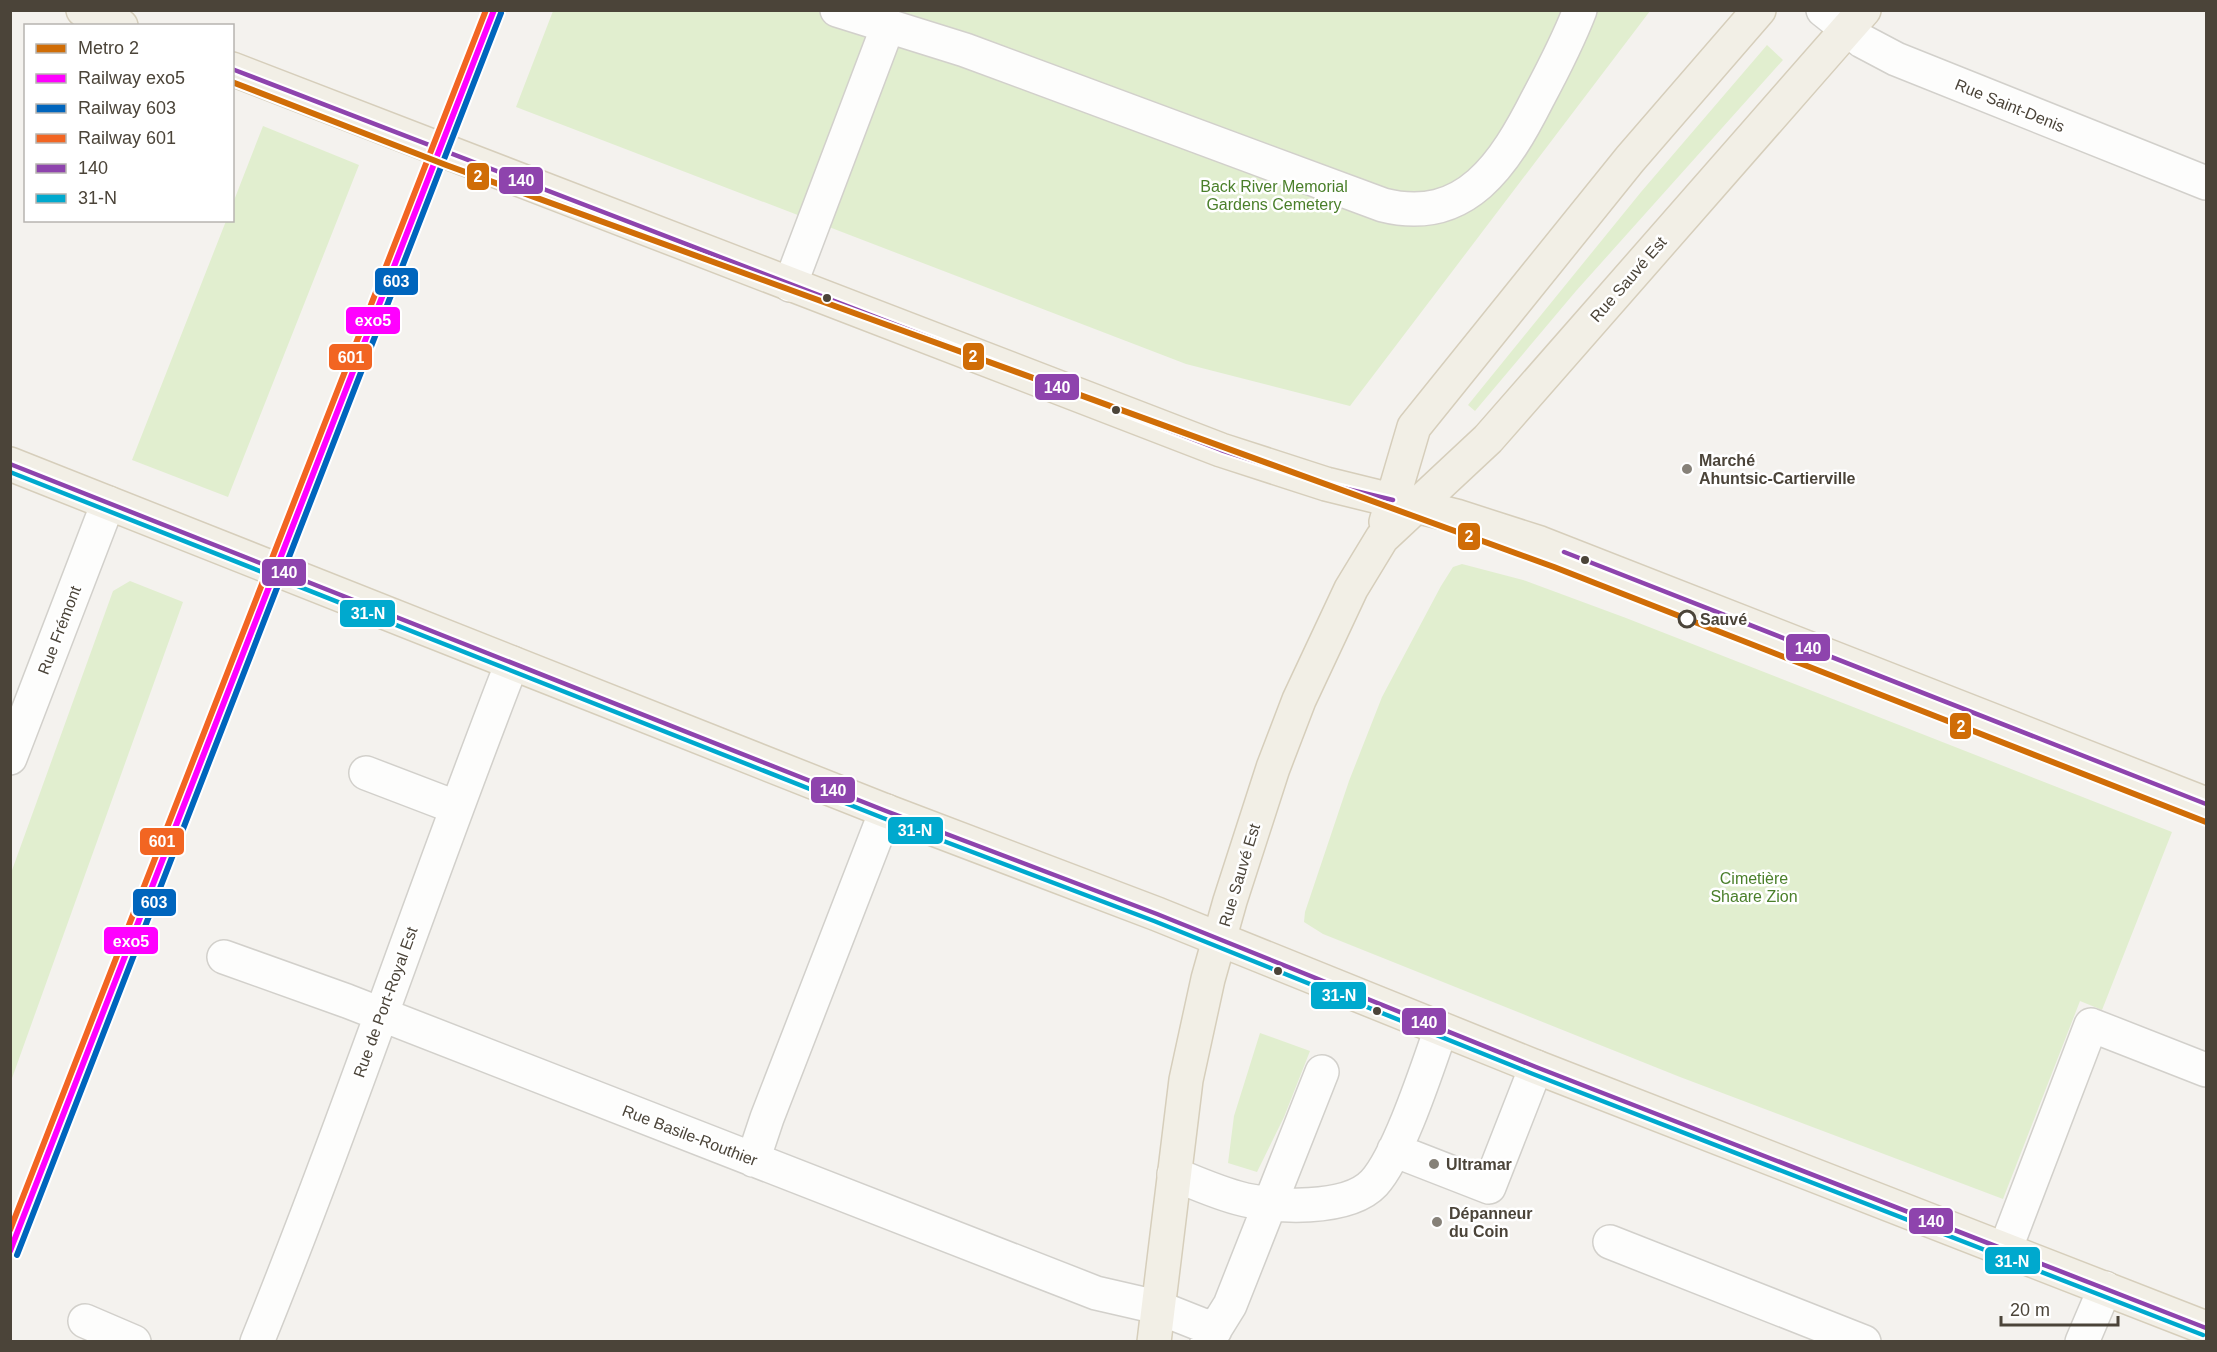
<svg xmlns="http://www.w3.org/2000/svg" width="2217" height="1352" font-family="Arial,sans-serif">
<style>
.green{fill:#e1eecf}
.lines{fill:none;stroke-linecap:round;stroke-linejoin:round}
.minor-casing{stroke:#d2d0cb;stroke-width:36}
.major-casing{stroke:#d6cebb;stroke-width:36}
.minor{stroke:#fdfdfc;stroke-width:33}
.major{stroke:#f2efe6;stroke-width:33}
.bus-1-casing{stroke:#fff;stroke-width:9}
.bus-2-casing{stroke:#fff;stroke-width:9}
.bus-1{stroke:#8e44ad;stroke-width:4.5}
.bus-2{stroke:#00a9ce;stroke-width:4.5}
.rail-1-casing{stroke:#fff;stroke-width:10}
.rail-2-casing{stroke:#fff;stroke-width:10}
.rail-3-casing{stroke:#fff;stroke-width:10}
.rail-1{stroke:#f0f;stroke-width:6}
.rail-2{stroke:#0065bd;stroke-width:6}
.rail-3{stroke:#f26522;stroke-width:6}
.metro-1-casing{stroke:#fff;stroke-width:10}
.metro-1{stroke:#d06d07;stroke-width:6}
.bus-dot{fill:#4b4439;stroke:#fff;stroke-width:2}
.poi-dot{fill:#868178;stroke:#fff;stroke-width:2}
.stop-dot{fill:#fff;stroke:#4b4439;stroke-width:3}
.labels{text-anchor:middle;stroke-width:5;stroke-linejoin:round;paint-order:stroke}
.street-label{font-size:16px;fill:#4b4439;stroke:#fff}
.park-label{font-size:16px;fill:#4a7f2a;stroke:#fff}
.poi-label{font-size:16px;font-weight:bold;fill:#4b4439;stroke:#fff;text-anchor:start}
.stop-label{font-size:16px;font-weight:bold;fill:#4b4439;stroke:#fff;text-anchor:start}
.line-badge{stroke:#fff;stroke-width:2}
.badge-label{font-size:16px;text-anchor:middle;font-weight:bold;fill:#fff}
</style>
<rect width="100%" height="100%" fill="#f4f2ee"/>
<path class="green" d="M553,11H1650L1350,406L1186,364L516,107Z
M1767,45L1783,60L1576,291L1475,411L1468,405L1641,192Z
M263,126L359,165L228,497L132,460L226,221L232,220L233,203Z
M1462,564L1523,580L1626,618L2172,832L2102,1010L2080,1001L2003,1199L1680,1077L1323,934L1304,922L1305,912L1349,781L1382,697L1441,586L1453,567Z
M130,581L183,602L11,1081V873L113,591Z
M1260,1033L1310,1051L1284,1117L1257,1172L1228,1163L1234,1116Z"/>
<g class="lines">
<g class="minor-casing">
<path id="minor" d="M837,10L965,50L1383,205C1466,226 1505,163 1538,98C1553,70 1568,41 1580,10
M1823,10L1862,41L1896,59L2206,183
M790,285L888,26
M10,758L108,503
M366,773L455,807
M224,957L347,1001L1096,1293L1157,1307L1215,1330
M1394,1150L1489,1187L1536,1067
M753,1160L767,1118L886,811
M1174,1174C1195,1183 1216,1192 1238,1198C1273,1208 1348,1211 1374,1183C1399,1156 1428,1066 1441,1029
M1610,1242L1864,1342
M2005,1250L2091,1025L2206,1070
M85,1321L134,1342
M257,1342C348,1118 424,888 512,663
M1207,1342L1230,1305L1322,1072
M2082,1342L2105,1288"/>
</g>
<g class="major-casing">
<path id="major" d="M83,10L121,26
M232,69L1221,450L1326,484L1456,516L1540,543L2206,804
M10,464L886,811L1157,914L1536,1067L2206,1328
M1386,522L1414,427L1630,159L1759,10
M1154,1342L1186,1080L1208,979L1230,901L1273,768L1299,700L1351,589L1382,538L1488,439L1864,10"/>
</g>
<use href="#minor" class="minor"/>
<use href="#major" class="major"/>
<g class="bus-1-casing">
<path id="bus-1" d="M232,69L1221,450L1326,484L1393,500
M10,464L886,811L1157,914L1536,1067L2206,1328
M1564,552L2206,804"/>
</g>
<g class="bus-2-casing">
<path id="bus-2" d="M10,472L883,818L1154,921L1533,1074L2203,1335"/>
</g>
<use href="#bus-1" class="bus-1"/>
<use href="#bus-2" class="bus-2"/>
<g class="rail-1-casing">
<path id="rail-1" d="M10,1251L494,10"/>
</g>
<g class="rail-2-casing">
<path id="rail-2" d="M17,1255L501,13"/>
</g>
<g class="rail-3-casing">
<path id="rail-3" d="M10,1230L486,10"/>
</g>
<use href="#rail-1" class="rail-1"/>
<use href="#rail-2" class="rail-2"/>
<use href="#rail-3" class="rail-3"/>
<g class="metro-1-casing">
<path id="metro-1" d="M232,82L446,165L1554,567L2206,822"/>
</g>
<use href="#metro-1" class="metro-1"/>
</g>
<g class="bus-dot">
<circle cx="827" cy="298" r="5"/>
<circle cx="1116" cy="410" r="5"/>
<circle cx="1585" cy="560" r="5"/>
<circle cx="1278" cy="971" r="5"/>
<circle cx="1377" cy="1011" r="5"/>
</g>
<g class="poi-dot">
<circle cx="1687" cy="469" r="6"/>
<circle cx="1434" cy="1164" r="6"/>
<circle cx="1437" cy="1222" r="6"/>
</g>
<circle class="stop-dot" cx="1687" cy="619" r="8"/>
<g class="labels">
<g class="street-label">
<text transform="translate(2010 105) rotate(22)" y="6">Rue Saint-Denis</text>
<text transform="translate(1628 279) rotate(-49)" y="6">Rue Sauvé Est</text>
<text transform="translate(59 630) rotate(-69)" y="6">Rue Frémont</text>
<text transform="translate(1239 875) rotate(-73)" y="6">Rue Sauvé Est</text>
<text transform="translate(385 1002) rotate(-70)" y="6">Rue de Port-Royal Est</text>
<text transform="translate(690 1135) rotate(21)" y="6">Rue Basile-Routhier</text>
</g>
<g class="park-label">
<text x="1274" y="192">Back River Memorial<tspan x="1274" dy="18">Gardens Cemetery</tspan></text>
<text x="1754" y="884">Cimetière<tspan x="1754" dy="18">Shaare Zion</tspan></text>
</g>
<g class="poi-label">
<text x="1699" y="466">Marché<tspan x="1699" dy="18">Ahuntsic-Cartierville</tspan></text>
<text x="1446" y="1170">Ultramar</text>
<text x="1449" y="1219">Dépanneur<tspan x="1449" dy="18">du Coin</tspan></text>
</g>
<g class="stop-label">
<text x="1700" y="625">Sauvé</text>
</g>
</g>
<g class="line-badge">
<rect x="466" y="162" width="24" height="29" rx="6" fill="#d06d07"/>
<rect x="498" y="166" width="46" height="29" rx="6" fill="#8e44ad"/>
<rect x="374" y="267" width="45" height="29" rx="6" fill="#0065bd"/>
<rect x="345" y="306" width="56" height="29" rx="6" fill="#f0f"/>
<rect x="962" y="342" width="23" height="29" rx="6" fill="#d06d07"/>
<rect x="328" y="343" width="45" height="28" rx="6" fill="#f26522"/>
<rect x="1034" y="373" width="46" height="28" rx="6" fill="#8e44ad"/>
<rect x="1457" y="522" width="24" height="29" rx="6" fill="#d06d07"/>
<rect x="261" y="558" width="46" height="29" rx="6" fill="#8e44ad"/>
<rect x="339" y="599" width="57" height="29" rx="6" fill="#00a9ce"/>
<rect x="1785" y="633" width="46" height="29" rx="6" fill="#8e44ad"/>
<rect x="1949" y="712" width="23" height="28" rx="6" fill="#d06d07"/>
<rect x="810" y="776" width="46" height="28" rx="6" fill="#8e44ad"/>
<rect x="887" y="816" width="57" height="29" rx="6" fill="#00a9ce"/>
<rect x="139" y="827" width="46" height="29" rx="6" fill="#f26522"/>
<rect x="132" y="888" width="45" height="29" rx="6" fill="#0065bd"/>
<rect x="103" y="926" width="56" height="29" rx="6" fill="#f0f"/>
<rect x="1310" y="981" width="57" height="29" rx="6" fill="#00a9ce"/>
<rect x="1401" y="1007" width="46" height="29" rx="6" fill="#8e44ad"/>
<rect x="1908" y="1207" width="46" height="28" rx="6" fill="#8e44ad"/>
<rect x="1984" y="1246" width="57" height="29" rx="6" fill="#00a9ce"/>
</g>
<g class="badge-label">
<text x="478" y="182">2</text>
<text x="521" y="186">140</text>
<text x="396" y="287">603</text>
<text x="373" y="326">exo5</text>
<text x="973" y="362">2</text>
<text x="351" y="363">601</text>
<text x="1057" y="393">140</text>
<text x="1469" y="542">2</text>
<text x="284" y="578">140</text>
<text x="368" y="619">31-N</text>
<text x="1808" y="654">140</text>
<text x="1961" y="732">2</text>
<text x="833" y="796">140</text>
<text x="915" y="836">31-N</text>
<text x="162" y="847">601</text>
<text x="154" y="908">603</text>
<text x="131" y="947">exo5</text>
<text x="1339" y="1001">31-N</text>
<text x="1424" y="1028">140</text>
<text x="1931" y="1227">140</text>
<text x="2012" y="1267">31-N</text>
</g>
<rect width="2217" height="1352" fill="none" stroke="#4b4439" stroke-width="24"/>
<rect x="24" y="24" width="210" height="198" fill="#ffffff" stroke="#b7b4b0" stroke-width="1.5"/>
<rect x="36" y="44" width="30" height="9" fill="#d06d07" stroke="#b7b4b0" stroke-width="1.5"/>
<text x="78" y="54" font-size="18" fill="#4b4439">Metro 2</text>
<rect x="36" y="74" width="30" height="9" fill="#ff00ff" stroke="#b7b4b0" stroke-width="1.5"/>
<text x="78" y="84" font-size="18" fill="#4b4439">Railway exo5</text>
<rect x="36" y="104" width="30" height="9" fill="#0065bd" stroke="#b7b4b0" stroke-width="1.5"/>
<text x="78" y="114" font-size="18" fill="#4b4439">Railway 603</text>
<rect x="36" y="134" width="30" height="9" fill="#f26522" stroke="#b7b4b0" stroke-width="1.5"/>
<text x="78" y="144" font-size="18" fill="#4b4439">Railway 601</text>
<rect x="36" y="164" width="30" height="9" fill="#8e44ad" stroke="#b7b4b0" stroke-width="1.5"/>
<text x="78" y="174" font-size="18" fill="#4b4439">140</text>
<rect x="36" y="194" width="30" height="9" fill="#00a9ce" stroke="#b7b4b0" stroke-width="1.5"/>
<text x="78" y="204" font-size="18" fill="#4b4439">31-N</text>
<path d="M2001 1316v9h117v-9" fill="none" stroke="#4b4439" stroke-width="3"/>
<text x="2010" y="1316" font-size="18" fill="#4b4439" stroke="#ffffff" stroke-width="4.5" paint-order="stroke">20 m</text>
</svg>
